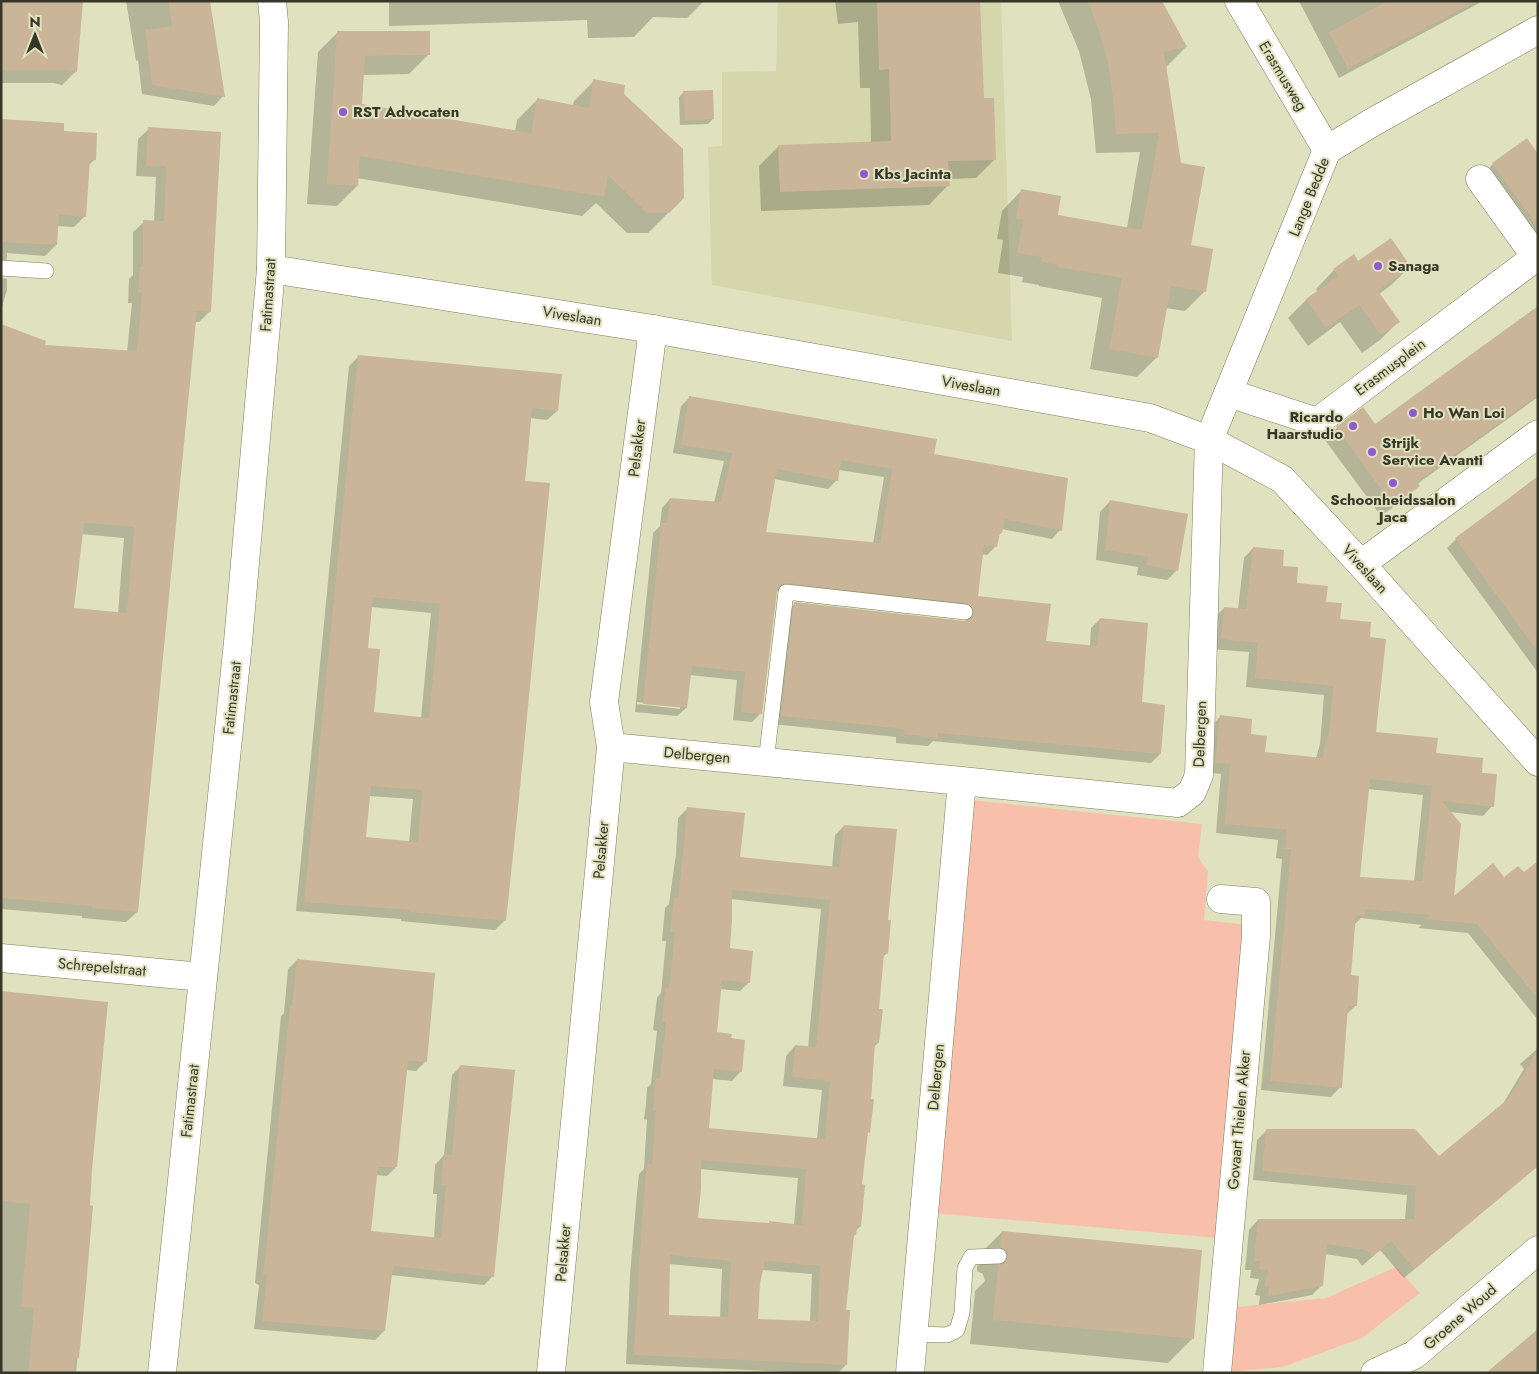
<svg xmlns="http://www.w3.org/2000/svg" width="1539" height="1374" font-family="Jost,sans-serif">
<style>
.built{fill:#d5d6ac}
.green{fill:#f8c0ab}
.shadow{fill:#0003;fill-rule:evenodd}
.building{fill:#cab598;fill-rule:evenodd}
.lines{fill:none;stroke-linecap:round;stroke-linejoin:round}
.lane-casing{stroke:#7d7d5e;stroke-width:16}
.street-casing{stroke:#7d7d5e;stroke-width:29}
.secondary-casing{stroke:#7d7d5e;stroke-width:29}
.lane{stroke:#fff;stroke-width:15}
.street{stroke:#fff;stroke-width:28}
.secondary{stroke:#fff;stroke-width:28}
.poi-dot{fill:#9059d1;stroke:#e0e1be;stroke-width:2}
.labels{text-anchor:middle;stroke-width:4;stroke-linejoin:round;paint-order:stroke}
.street-label{font-size:15px;fill:#373729;stroke:#e0e1be}
.poi-label{font-size:15px;font-weight:bold;fill:#373729;stroke:#e0e1be;text-anchor:start}
</style>
<rect width="100%" height="100%" fill="#e0e1be"/>
<path class="built" d="M778,1H1001L1012,341L712,285L708,147L722,146V72L776,71Z"/>
<path class="green" d="M971,800L1202,824L1198,857L1208,871L1204,920L1248,925L1218,1238L932,1213Z
M1396,1267L1420,1293L1362,1338L1283,1367L1228,1372L1236,1307L1326,1298Z"/>
<path class="shadow" d="M1,1L76,71L62,85L53,83H1Z
M126,1H208L223,96L214,106L142,94L138,60L136,61Z
M389,1H704L687,18L653,17L634,37L588,38L587,20L389,26Z
M835,1H979L983,99L995,159L976,178L948,179V185L929,205L761,211L759,166L779,146L871,143L870,88H860L858,22L838,24Z
M1058,1H1160L1186,47L1166,67L1189,247L1205,291L1185,311L1166,308L1157,357L1137,377L1090,369L1102,298L1039,286V285L1022,282L1023,277L998,273L1003,240L997,239L1002,211L1022,190L1057,216L1127,228L1140,152L1096,153L1091,99L1079,51Z
M1299,1H1483L1339,78Z
M338,32L429,54L409,74L363,75L361,105L515,132L517,120L537,100L573,106L574,101L594,81L622,94L683,198L648,233H627L596,203L582,216L357,178V186L337,206L307,204L318,52Z
M684,92L713,119L708,124L680,125L679,97Z
M1,120L62,132L95,159L89,165L85,216L74,227L57,226L56,245L45,256L7,253V259L1,264Z
M149,129L219,133L210,311L199,322H195L137,912L126,922L82,918V916L1,909V326L44,346L127,352L132,303H128L129,279L133,275V232L144,222H154L156,177L136,176L138,139ZM81,534L124,538L118,613L73,609Z
M1526,140L1538,156V254L1481,176L1493,164Z
M1354,256L1358,263L1410,267L1391,285L1379,294L1398,322L1380,340L1362,353L1340,322L1308,346L1288,318L1306,300L1318,292L1316,289L1334,270Z
M1,278L7,279V290L1,310Z
M1538,307V397L1417,484L1418,486L1407,497L1381,516L1325,440L1337,428L1363,409L1375,426Z
M359,356L557,411L547,420L530,418L524,482L505,920L495,930L401,921V919L296,911L349,366ZM371,607L431,613L421,718L372,713L366,649ZM369,796L413,799L409,843L364,838Z
M690,397L933,455L1060,530L1052,539L1002,529L1001,533L998,536L996,546L987,555L981,554L977,597L1044,642L1090,646L1091,628L1100,619L1141,703L1160,754L1151,763L933,741L928,746L896,743V737L773,724L786,612L795,604L966,622L962,613L957,611L777,591H775L761,713L752,722L733,720L737,680L690,675L686,708L677,716L635,712L653,533L660,526L662,508L670,499L714,503L724,461L673,453L681,406ZM839,470L884,477L873,544L765,533L774,479L828,489L837,480ZM637,702L680,706V709L637,704Z
M1538,476V673L1447,548L1456,539Z
M1110,501L1177,570L1167,580L1137,575L1138,567L1096,560L1100,512Z
M1253,548L1281,567L1295,584L1325,603L1339,620L1368,638L1374,733L1435,755L1480,774L1492,806L1483,816L1450,812L1452,899L1504,879L1538,883V1020L1468,933L1418,928L1422,925L1361,918L1354,925L1350,977L1355,1006L1346,1015L1340,1087L1331,1097L1261,1090L1282,859L1276,858L1278,840L1216,833L1221,774L1206,772L1211,726L1220,717L1250,735L1264,753L1316,758L1320,744L1324,695L1246,687L1249,652L1212,649L1215,617L1224,608L1238,609L1244,558ZM1368,789L1423,795L1414,882L1359,878Z
M687,809L739,858L832,868L835,835L844,826L886,921L887,953L883,957L877,1011L878,1043L874,1047L869,1132L866,1135L860,1185V1226L856,1231L855,1235L853,1237L845,1311L846,1365L838,1373H809L626,1364L630,1275L637,1193L639,1174L644,1169L647,1120L644,1119L646,1104L647,1088L651,1084L657,1031L653,1030L657,998L661,993L666,941H662L665,908L669,904L676,854L678,818ZM731,899L821,909L808,1048L795,1046L786,1056L783,1086L822,1090L817,1139L708,1129L712,1079L732,1081L741,1071L730,1040L715,1033L720,989L740,991L749,982L728,949ZM700,1169L798,1178L794,1225L697,1219ZM669,1264L722,1269L720,1318L667,1316ZM762,1270L812,1274L810,1322L757,1320L758,1284Z
M297,960L425,1062L416,1071L406,1070L396,1167L387,1176L375,1175L369,1232L434,1238L437,1194H433L435,1165L444,1155L452,1075L460,1067L493,1276L484,1285L391,1275L384,1331L375,1340L254,1329L259,1285L255,1283L281,1016L284,1013L288,969Z
M1,993L88,1206L92,1207L76,1373H1Z
M1538,1048V1166L1404,1278L1380,1250L1362,1266L1357,1259L1325,1254L1322,1285L1312,1295L1259,1305L1260,1296L1255,1295L1259,1279L1250,1278L1251,1270H1245L1249,1230L1258,1220H1405L1407,1195L1253,1180L1257,1140L1267,1130L1438,1158L1501,1107L1524,1069L1520,1064Z
M1002,1232L1192,1339L1168,1363L970,1344L975,1291L985,1281L983,1274L977,1271L978,1256Z"/>
<path class="building" d="M1,1H83L77,72L67,70H1Z
M168,1H210L225,97L152,85L145,30L172,26Z
M877,1H980L984,98H994L996,160L948,161L950,186L780,192L778,145L891,141L889,69L879,70Z
M1088,1H1162L1187,47L1164,52L1181,163L1205,167L1191,245L1213,249L1206,292L1171,286L1158,358L1109,349L1122,278L1058,267V265L1041,262L1042,257L1017,253L1023,220L1016,219L1021,189L1061,196L1058,215L1142,230L1159,133L1116,134L1113,96L1108,62L1099,31Z
M1388,1H1477L1348,69L1329,32Z
M337,31H430V55L365,56L362,104L531,133L537,98L589,108L593,79L625,85L624,94L683,149L684,198L669,213H647L608,175L604,197L360,156L358,186L327,184Z
M713,90L714,119L685,121L683,91Z
M1,119L64,123V131L97,133L96,160H90L86,217L59,215L57,245L1,242Z
M148,127L221,132L211,312L197,311L138,912L92,908V906L1,898V324L46,341L45,345L137,351L142,293L138,292L140,267H143V220L164,221L166,166H146ZM84,523L134,527L127,613L74,608Z
M1527,138L1538,154V227L1492,163Z
M1391,238L1411,267L1378,291L1400,322L1381,335L1359,305L1326,328L1306,299L1338,276L1333,269L1354,254L1358,261Z
M1538,306V395L1417,482L1420,486L1393,506L1336,427L1363,407L1375,424Z
M358,355L562,374L558,411L532,408L528,452L525,481L550,483L518,808L506,921L410,912V910L304,902ZM373,597L440,604L429,718L374,712L380,649L368,648ZM371,786L422,790L418,842L366,837Z
M689,396L937,439L934,454L1068,478L1062,531L1005,519L1002,533H1000L997,547L984,545L978,596L1051,604L1046,641L1097,646L1100,618L1148,623L1142,702L1165,705L1161,754L938,733V738L904,734V729L781,716L794,602L964,621H968L972,618L974,613L971,605L966,603L787,583L782,584L778,587L777,591L762,714L741,712L745,672L692,666L687,708L643,704L661,523H667L670,498L721,502L732,453L681,445ZM841,460L892,469L880,543L766,532L777,469L838,481Z
M1538,477V652L1455,538Z
M1110,500L1188,514L1178,571L1147,565L1148,557L1105,550Z
M1253,547L1284,550L1283,566L1298,567L1297,583L1328,586L1326,602L1342,603L1340,619L1371,622L1370,637L1386,639L1376,732L1438,738L1436,753L1483,758L1482,773L1497,774L1494,807L1442,801L1461,824L1454,896L1493,863L1504,877L1518,866L1524,872L1538,861V999L1477,924L1426,919L1430,915L1365,909V916L1356,915L1351,975L1359,976L1357,1006H1348L1342,1088L1270,1081L1291,849H1285L1287,830L1225,824L1230,764L1215,763L1220,715L1252,719L1251,734L1267,736L1265,752L1322,758L1329,734L1333,686L1255,678L1258,643L1221,639L1224,607L1246,609ZM1370,779L1432,786L1422,881L1360,877Z
M687,807L745,813L740,857L787,862L839,867L844,825L897,829L888,920H891L888,954L884,953L879,1009H883L879,1043H875L871,1099H874L870,1133L868,1132L862,1184L865,1185L861,1227L857,1226L856,1235H854L846,1310H850L847,1365L634,1355L639,1265L645,1183L647,1163L652,1164L656,1111L653,1110L654,1094L656,1078H660L666,1022L662,1021L665,987L669,988L675,932H670L674,898H678L684,844ZM732,890L830,900L816,1047L795,1045L792,1077L830,1081L825,1139L709,1128L714,1069L742,1072L745,1040L731,1038L732,1034L717,1032L722,980L750,983L753,951L730,948L732,920ZM701,1160L806,1169L802,1225L769,1221V1223L698,1218L701,1189ZM670,1255L731,1261L728,1317L669,1315ZM765,1261L820,1266L818,1321L758,1319L760,1284Z
M297,959L435,973L427,1062L408,1061L397,1167H378L371,1231L441,1238L446,1186L441,1185L444,1154L452,1155L460,1065L515,1070L494,1277L393,1266L385,1331L262,1321L267,1276L263,1274L265,1259L290,1006L292,1005Z
M1,991L108,1002L92,1170L90,1205L93,1206L85,1298L79,1358L75,1357L74,1373H28L34,1308L21,1307L30,1204L1,1201Z
M1538,1050V1166L1414,1269L1391,1241L1372,1257L1366,1250L1327,1244L1323,1286L1268,1296L1269,1287L1264,1286L1268,1270L1259,1269L1260,1261H1254L1258,1219H1414L1416,1186L1262,1171L1266,1129H1415L1439,1156L1508,1099Z
M1002,1231L1202,1250L1194,1339L993,1320L998,1265L1004,1264L1008,1256L1007,1251L1000,1247Z
M1538,1329V1373H1486Z"/>
<g class="lines">
<g class="lane-casing">
<path id="lane" d="M1,268L46,271
M766,762L786,592L965,612
M914,1334L947,1335L957,1330L962,1313L965,1268L971,1257L999,1256"/>
</g>
<g class="street-casing">
<path id="street" d="M1239,1L1327,150
M271,269L653,329L1150,418L1209,440L1282,479L1361,564L1538,762
M1229,393L1317,422L1536,257L1480,179
M1361,564L1538,434
M611,747L962,781L1178,803L1192,792L1199,775L1209,440L1327,150L1373,122L1538,30
M1,958L202,977
M551,1373L611,747L604,702L653,329
M910,1373L962,781
M1217,1373L1256,936V902L1221,899
M1375,1373L1414,1355L1538,1250"/>
</g>
<g class="secondary-casing">
<path id="secondary" d="M162,1373L238,642L271,269L274,22L272,1"/>
</g>
<use href="#lane" class="lane"/>
<use href="#street" class="street"/>
<use href="#secondary" class="secondary"/>
</g>
<g class="poi-dot">
<circle cx="343" cy="112" r="5"/>
<circle cx="864" cy="174" r="5"/>
<circle cx="1378" cy="266" r="5"/>
<circle cx="1413" cy="413" r="5"/>
<circle cx="1353" cy="426" r="5"/>
<circle cx="1372" cy="452" r="5"/>
<circle cx="1393" cy="483" r="5"/>
</g>
<g class="labels">
<g class="street-label">
<text transform="translate(1283 76) rotate(59)" y="5">Erasmusweg</text>
<text transform="translate(1309 197) rotate(-68)" y="5">Lange Bedde</text>
<text transform="translate(268 295) rotate(-86)" y="5">Fatimastraat</text>
<text transform="translate(572 316) rotate(9)" y="5">Viveslaan</text>
<text transform="translate(1390 367) rotate(-37)" y="5">Erasmusplein</text>
<text transform="translate(971 386) rotate(10)" y="5">Viveslaan</text>
<text transform="translate(637 448) rotate(-83)" y="5">Pelsakker</text>
<text transform="translate(1365 569) rotate(48)" y="5">Viveslaan</text>
<text transform="translate(232 698) rotate(-84)" y="5">Fatimastraat</text>
<text transform="translate(1200 734) rotate(-88)" y="5">Delbergen</text>
<text transform="translate(697 755) rotate(5)" y="5">Delbergen</text>
<text transform="translate(601 850) rotate(-85)" y="5">Pelsakker</text>
<text transform="translate(102 967) rotate(5)" y="5">Schrepelstraat</text>
<text transform="translate(936 1077) rotate(-85)" y="5">Delbergen</text>
<text transform="translate(190 1101) rotate(-84)" y="5">Fatimastraat</text>
<text transform="translate(1239 1120) rotate(-85)" y="5">Govaart Thielen Akker</text>
<text transform="translate(563 1253) rotate(-85)" y="5">Pelsakker</text>
<text transform="translate(1460 1317) rotate(-41)" y="5">Groene Woud</text>
</g>
<g class="poi-label">
<text x="353" y="117">RST Advocaten</text>
<text x="874" y="179">Kbs Jacinta</text>
<text x="1388" y="271">Sanaga</text>
<text x="1423" y="418">Ho Wan Loi</text>
<text x="1343" y="422" text-anchor="end">Ricardo<tspan x="1343" dy="17">Haarstudio</tspan></text>
<text x="1382" y="448">Strijk<tspan x="1382" dy="17">Service Avanti</tspan></text>
<text x="1393" y="505" text-anchor="middle">Schoonheidssalon<tspan x="1393" dy="17">Jaca</tspan></text>
</g>
</g>
<rect width="1539" height="1374" fill="none" stroke="#373729" stroke-width="5"/>
<g transform="translate(35 35)" stroke="#e0e1be" stroke-width="4" paint-order="stroke">
<path d="M0-4L9 19L0 12L-9 19Z" fill="#373729"/>
<text y="-8" font-size="14" font-weight="bold" text-anchor="middle" fill="#373729">N</text>
</g>
</svg>
